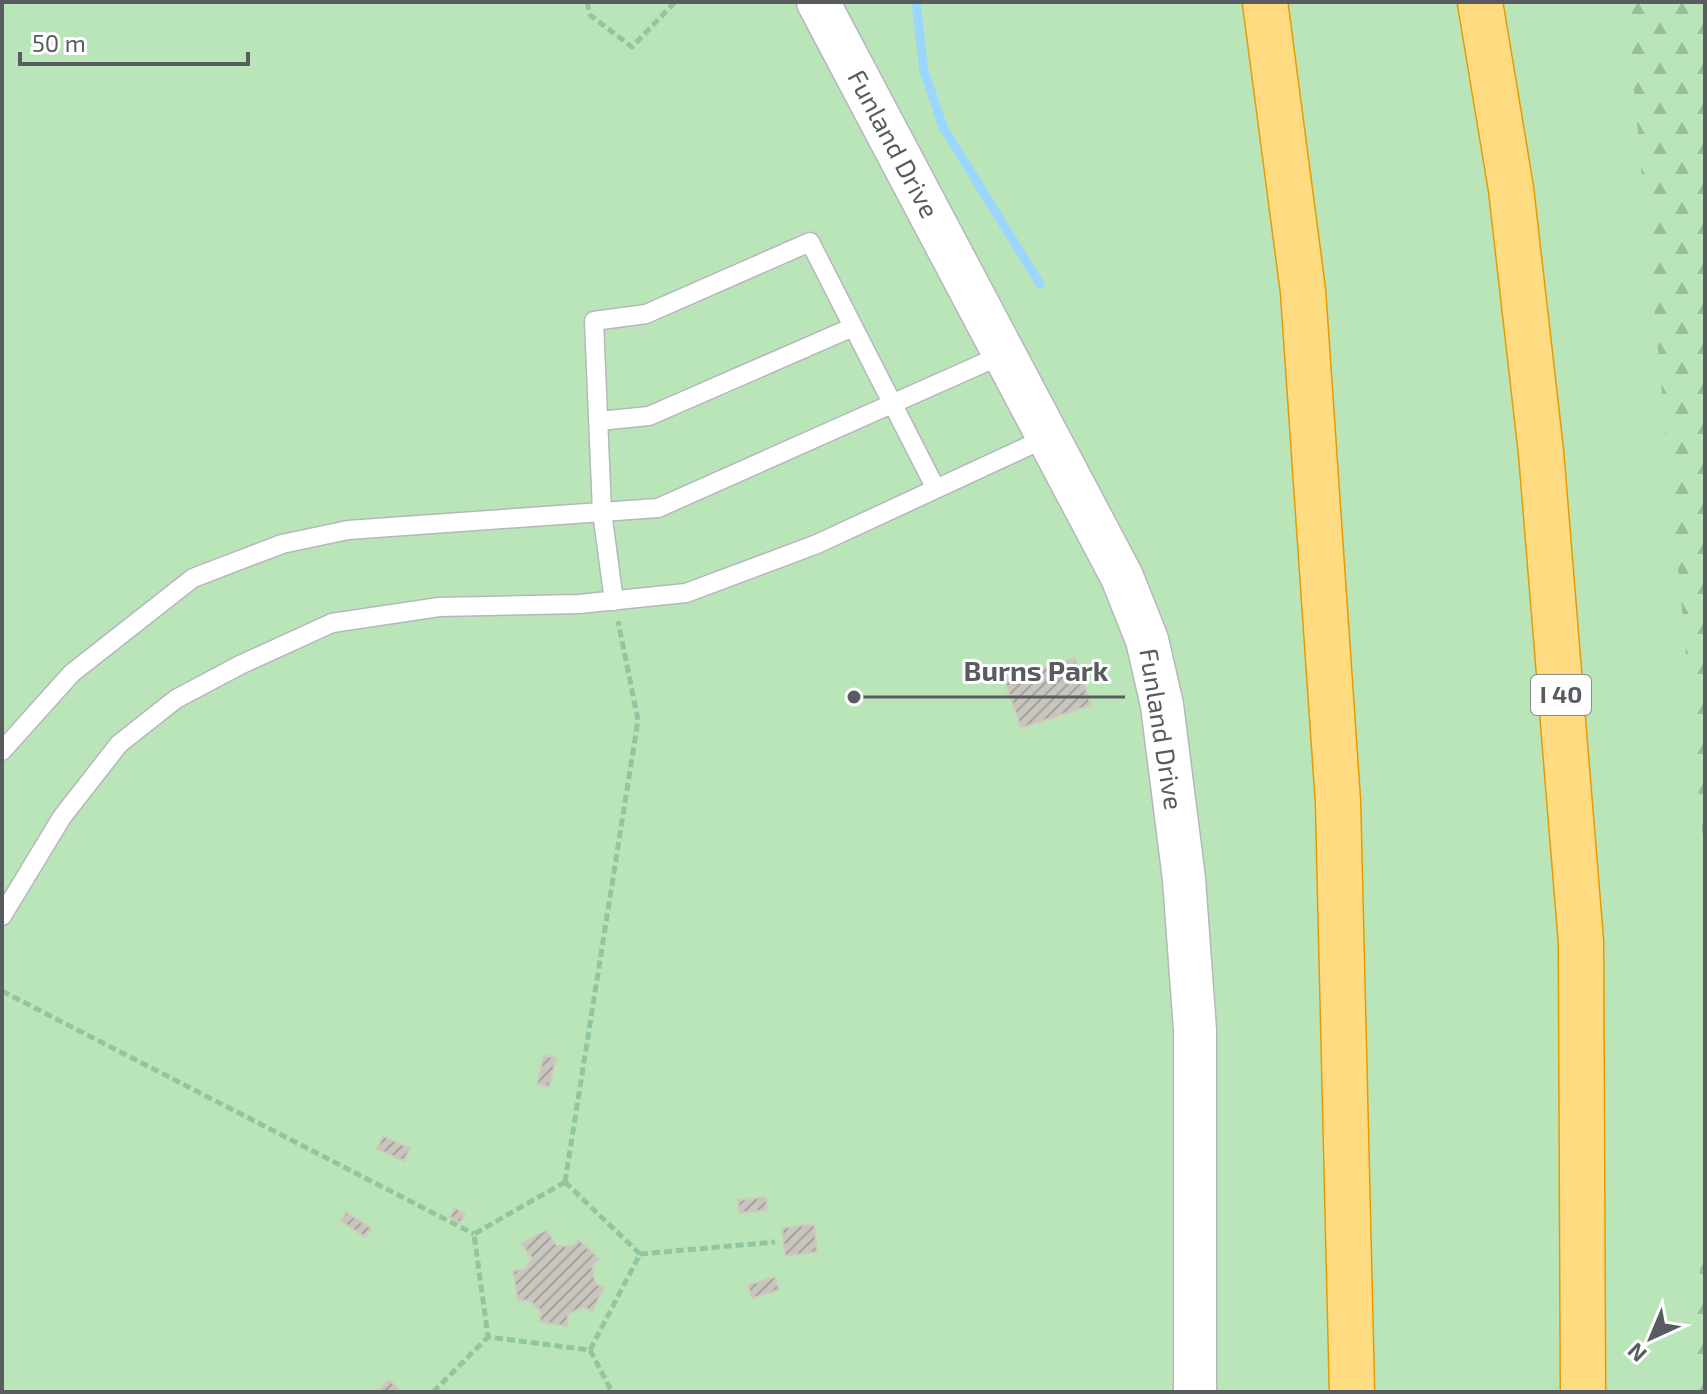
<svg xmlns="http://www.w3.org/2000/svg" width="1707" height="1394" font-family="'Exo 2',sans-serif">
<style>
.green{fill:#bae5b9}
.forest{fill:url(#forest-firs)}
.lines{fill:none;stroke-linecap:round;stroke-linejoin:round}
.stream{stroke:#9bd6ff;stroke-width:9}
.building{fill:url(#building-hatch);stroke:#d0c9bd;stroke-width:2}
.service-casing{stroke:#b5b7bc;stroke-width:21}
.tertiary-casing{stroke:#b5b7bc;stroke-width:45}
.motorway-casing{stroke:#ea9a00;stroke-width:47}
.path{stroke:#92c6a0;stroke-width:5;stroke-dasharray:8 4;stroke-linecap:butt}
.service{stroke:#fff;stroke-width:18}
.tertiary{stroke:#fff;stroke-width:42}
.motorway{stroke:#ffdb82;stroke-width:44}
.labels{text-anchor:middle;stroke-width:6;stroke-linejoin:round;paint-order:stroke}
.shield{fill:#fff;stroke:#8a8d90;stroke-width:2}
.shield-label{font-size:24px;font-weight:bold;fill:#585c60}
.street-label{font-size:26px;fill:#585c60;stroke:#fff}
.leader{fill:none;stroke:#585c60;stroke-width:3}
.callout-dot{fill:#585c60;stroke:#fff;stroke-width:3}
.callout-label{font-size:28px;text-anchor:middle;font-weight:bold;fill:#585c60;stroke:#fff;stroke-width:6;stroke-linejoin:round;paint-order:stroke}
</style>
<defs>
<pattern id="forest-firs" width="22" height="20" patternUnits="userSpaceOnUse" patternTransform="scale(2)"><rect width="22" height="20" fill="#bae5b9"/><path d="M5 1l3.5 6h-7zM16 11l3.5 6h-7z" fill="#9abd9a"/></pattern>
<pattern id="building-hatch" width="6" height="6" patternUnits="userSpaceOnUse" patternTransform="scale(2)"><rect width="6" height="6" fill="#c8c5be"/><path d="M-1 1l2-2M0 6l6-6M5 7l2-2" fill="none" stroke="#a5a39e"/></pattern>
</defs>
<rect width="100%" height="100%" fill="#ece8de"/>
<path class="green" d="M2,2H1705V1392H2Z"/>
<path class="forest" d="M1626,2H1705V861Z
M1705,1196V1392H1692Z"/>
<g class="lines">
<path class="stream" d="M916,2L924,71L943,127L1040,284"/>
</g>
<path class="building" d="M1075,658L1091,705L1021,728L1005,681Z
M544,1055L556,1058L549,1087L537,1084Z
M383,1136L410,1148L404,1161L377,1149Z
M766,1197L767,1210L739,1213L738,1200Z
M455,1208L465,1214L460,1223L450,1217Z
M346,1212L371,1228L365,1237L341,1221Z
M814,1224L817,1252L785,1256L782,1228Z
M546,1230L557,1246H573L579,1240L599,1259L592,1266L595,1283L604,1288L592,1311L583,1307L568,1314L567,1326L540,1322L541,1311L529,1300L518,1301L513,1271L525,1269L532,1258L522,1244Z
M775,1277L779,1290L752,1298L748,1285Z
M389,1380L398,1388L395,1392H378Z"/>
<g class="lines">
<g class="service-casing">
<path id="service" d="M599,421L649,416L853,327
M614,601L602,512L594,321L646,314L810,242L936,489
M2,751L72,673L193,578L282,544L348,530L658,508L1004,354
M2,916L62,817L119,744L176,699L240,665L332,623L439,607L579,604L686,593L817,544L1048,437"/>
</g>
<g class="tertiary-casing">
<path id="tertiary" d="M818,2L1122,577L1147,640L1162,705L1184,879L1195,1030V1392"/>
</g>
<g class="motorway-casing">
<path id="motorway" d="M1265,2L1303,291L1338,802L1352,1392
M1480,2L1511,189L1541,452L1581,942L1583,1392"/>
</g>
<path class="path" d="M587,2L590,15L632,47L675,2
M2,991L474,1234
M565,1182L638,720L618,621
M565,1182L640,1254L590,1350L488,1337L474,1234Z
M640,1254L775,1242
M590,1350L612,1392
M433,1392L488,1337"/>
<use href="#service" class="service"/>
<use href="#tertiary" class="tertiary"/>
<use href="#motorway" class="motorway"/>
</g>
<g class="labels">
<rect class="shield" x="1531" y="675" width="60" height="40" rx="6"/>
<g class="shield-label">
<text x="1561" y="703">I 40</text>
</g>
<g class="street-label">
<text transform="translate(893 144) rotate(62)" y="9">Funland Drive</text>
<text transform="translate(1161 729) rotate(81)" y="9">Funland Drive</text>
</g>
</g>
<path class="leader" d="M854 697L948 697H1125"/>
<circle class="callout-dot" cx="854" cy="697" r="8"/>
<g class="callout-label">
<text x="1036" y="681">Burns Park</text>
</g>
<rect width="1707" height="1394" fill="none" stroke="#585c60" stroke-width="8"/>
<g transform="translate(1651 1338) rotate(224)" stroke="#ffffff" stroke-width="6" paint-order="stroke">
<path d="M0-6L14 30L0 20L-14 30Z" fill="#585c60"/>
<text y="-12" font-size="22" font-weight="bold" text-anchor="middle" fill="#585c60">N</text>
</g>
<path d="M20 52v12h228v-12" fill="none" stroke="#585c60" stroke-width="4"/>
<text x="32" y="52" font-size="24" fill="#585c60" stroke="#ffffff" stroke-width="6" paint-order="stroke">50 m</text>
</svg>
